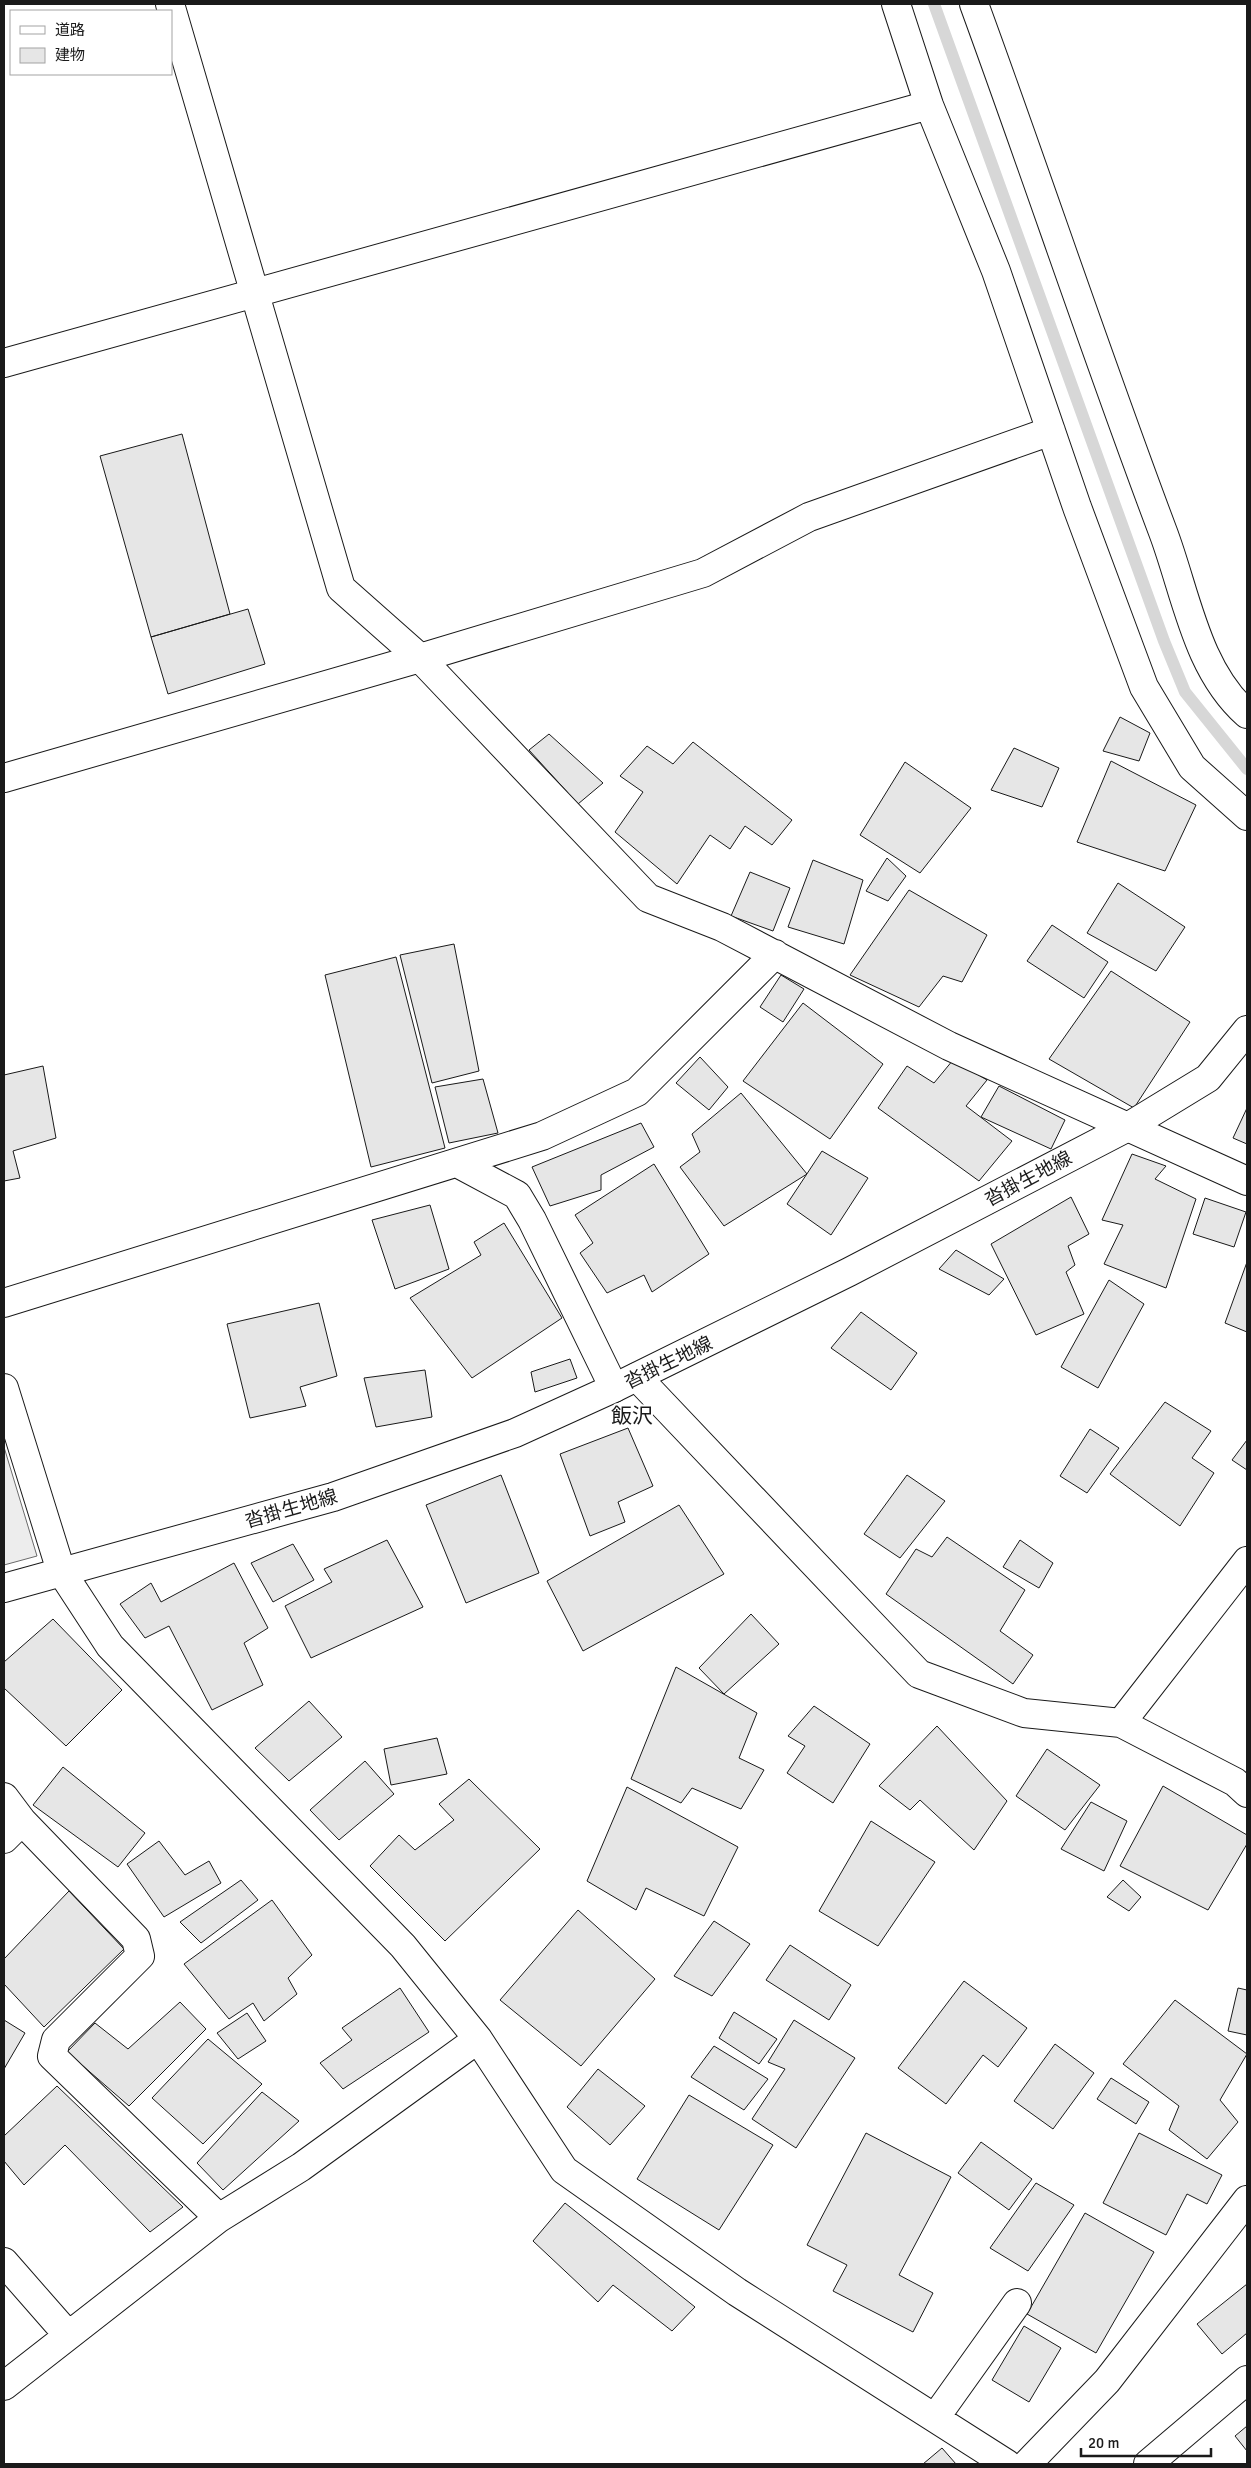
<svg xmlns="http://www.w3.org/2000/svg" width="1251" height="2468" font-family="Signika,'Noto Sans JP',sans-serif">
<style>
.built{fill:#ededed;stroke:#6a6a6a}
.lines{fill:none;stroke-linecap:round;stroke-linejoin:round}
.stream{stroke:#d7d7d7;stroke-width:12}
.building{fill:#e6e6e6;stroke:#1a1a1a}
.minor-casing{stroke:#1a1a1a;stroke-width:30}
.secondary-casing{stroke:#1a1a1a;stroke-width:30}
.minor{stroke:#fff;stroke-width:28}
.secondary{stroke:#fff;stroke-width:28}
.labels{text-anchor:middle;stroke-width:4;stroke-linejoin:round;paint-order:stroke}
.street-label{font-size:19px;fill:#1a1a1a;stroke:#fff}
.quarter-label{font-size:21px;fill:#1a1a1a;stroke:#fff}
</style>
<rect width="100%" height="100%" fill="#fff"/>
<path class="built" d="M4,1447L37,1556L4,1565Z"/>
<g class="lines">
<path class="stream" d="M934,4L1164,641L1185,692L1247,769"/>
</g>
<path class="building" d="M182,434L230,614L151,637L100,456Z
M248,609L265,664L168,694L151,637Z
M1120,717L1150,733L1139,761L1103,751Z
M549,734L603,783L578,804L529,750Z
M693,742L792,820L772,845L745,826L730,849L710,835L677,884L615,832L643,792L620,776L647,746L673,764Z
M1014,748L1059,768L1042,807L991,790Z
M1111,761L1196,805L1165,871L1077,842Z
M905,762L971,808L920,873L860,835Z
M887,858L906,876L888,901L866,891Z
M813,860L863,880L844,944L788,927Z
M750,872L790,888L773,931L731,916Z
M1118,883L1185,927L1156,971L1087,933Z
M909,890L987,935L962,982L943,976L919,1007L850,975Z
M1052,925L1108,962L1084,998L1027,961Z
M454,944L479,1071L432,1083L400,955Z
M396,957L445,1148L371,1167L325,975Z
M1111,971L1190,1022L1134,1108L1049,1059Z
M781,975L804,989L783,1022L760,1007Z
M803,1003L883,1064L830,1139L743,1081Z
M700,1057L728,1087L709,1110L676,1083Z
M953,1060L987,1080L966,1106L1012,1141L979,1181L878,1108L907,1066L934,1083Z
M43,1066L56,1138L13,1151L20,1178L4,1181V1075Z
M483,1079L498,1133L449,1143L435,1087Z
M999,1086L1065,1120L1051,1149L981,1117Z
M741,1093L807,1174L724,1226L680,1167L700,1152L692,1134Z
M1247,1108V1144L1233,1138Z
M641,1123L654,1147L601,1175V1190L550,1206L532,1167Z
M822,1151L868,1178L831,1235L787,1204Z
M1132,1154L1166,1166L1155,1179L1196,1199L1166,1288L1104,1264L1123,1225L1102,1220Z
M654,1164L709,1254L652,1292L644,1275L607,1293L580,1253L593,1243L575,1215Z
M1071,1197L1089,1234L1068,1246L1075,1265L1066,1272L1084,1314L1036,1335L991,1244Z
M1205,1198L1246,1212L1234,1247L1193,1234Z
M430,1205L449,1269L395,1289L372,1220Z
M504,1223L562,1318L472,1378L410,1298L481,1255L474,1242Z
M956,1250L1004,1279L989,1295L939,1269Z
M1247,1262V1332L1225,1323Z
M1109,1280L1144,1304L1098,1388L1061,1367Z
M319,1303L337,1376L300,1387L306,1406L250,1418L227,1324Z
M861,1312L917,1353L891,1390L831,1348Z
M570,1359L577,1378L535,1392L531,1372Z
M425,1370L432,1417L376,1427L364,1378Z
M1165,1402L1211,1431L1192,1458L1214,1473L1180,1526L1110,1474Z
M628,1428L653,1486L618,1502L625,1522L590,1536L560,1454Z
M1090,1429L1119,1448L1087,1493L1060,1476Z
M1247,1440V1470L1232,1460Z
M501,1475L539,1573L466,1603L426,1505Z
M907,1475L945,1501L900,1558L864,1534Z
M679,1505L724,1574L583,1651L547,1581Z
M947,1537L1025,1590L1000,1631L1033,1655L1013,1684L886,1594L916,1549L932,1557Z
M387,1540L423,1607L311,1658L285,1606L332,1582L324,1569Z
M1020,1540L1053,1563L1039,1588L1003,1567Z
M293,1544L314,1580L273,1602L251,1563Z
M234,1563L268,1628L244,1643L263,1685L212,1710L169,1626L145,1638L120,1604L151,1583L161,1602Z
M751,1614L779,1644L724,1694L699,1668Z
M53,1619L122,1690L66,1746L4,1688V1662Z
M676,1667L757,1713L739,1758L764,1770L741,1809L692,1788L681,1803L631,1779Z
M309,1701L342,1737L289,1781L255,1748Z
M814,1706L870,1744L833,1803L787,1773L805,1746L788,1736Z
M937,1726L1007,1801L974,1850L920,1800L910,1810L879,1786Z
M437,1738L447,1774L391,1785L384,1749Z
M1047,1749L1100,1785L1065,1830L1016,1796Z
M365,1761L394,1794L339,1840L310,1810Z
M63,1767L145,1833L118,1867L33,1805Z
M469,1779L540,1849L445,1941L370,1866L399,1835L415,1850L454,1820L439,1804Z
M1163,1786L1247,1835V1844L1208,1910L1120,1866Z
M627,1787L738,1847L704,1916L646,1888L636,1910L587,1881Z
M1091,1802L1127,1821L1104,1871L1061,1849Z
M871,1821L935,1862L878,1946L819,1911Z
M159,1841L185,1875L209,1861L221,1883L164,1917L127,1864Z
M241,1880L258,1900L201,1943L180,1922Z
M1123,1880L1141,1897L1129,1911L1107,1897Z
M69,1891L124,1949L44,2027L4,1984V1959Z
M272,1900L312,1955L288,1978L297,1994L264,2021L253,2003L229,2019L184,1964Z
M578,1910L655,1979L581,2066L500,2000Z
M714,1921L750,1944L712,1996L674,1976Z
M790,1945L851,1985L829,2020L766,1980Z
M964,1981L1027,2028L998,2067L983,2055L946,2104L898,2068Z
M400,1988L429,2032L343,2089L320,2063L352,2040L342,2028Z
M1238,1988L1247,1990V2035L1228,2031Z
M1175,2000L1247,2054L1220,2100L1238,2122L1207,2159L1169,2130L1179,2106L1123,2064Z
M180,2002L206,2029L129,2106L67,2052L95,2023L128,2049Z
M734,2012L777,2039L759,2064L719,2038Z
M247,2013L266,2041L238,2059L217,2033Z
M4,2020L25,2033L4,2069Z
M794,2020L855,2058L796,2148L752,2119L785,2069L768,2062Z
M208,2039L262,2084L203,2144L152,2098Z
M1055,2044L1094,2073L1053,2129L1014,2101Z
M714,2046L768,2079L744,2110L691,2077Z
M598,2069L645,2106L610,2145L567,2107Z
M1111,2078L1149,2102L1136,2124L1097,2099Z
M57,2086L183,2207L150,2232L65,2145L24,2185L4,2161V2136Z
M262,2092L299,2121L223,2190L197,2163Z
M689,2095L773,2145L719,2230L637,2179Z
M866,2133L951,2177L899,2275L933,2293L913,2332L833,2291L847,2265L807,2245Z
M1139,2133L1222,2175L1207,2204L1187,2194L1166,2235L1103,2203Z
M981,2142L1032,2179L1009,2210L958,2173Z
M1036,2183L1074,2205L1028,2271L990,2248Z
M565,2203L695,2307L672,2331L613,2285L598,2302L533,2241Z
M1085,2213L1154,2252L1096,2353L1027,2314Z
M1247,2284V2333L1222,2354L1197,2324Z
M1024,2326L1061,2348L1029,2402L992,2380Z
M1247,2426V2451L1235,2436Z
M942,2448L956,2464H923Z"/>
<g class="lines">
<g class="minor-casing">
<path id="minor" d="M170,4L341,588L420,658L648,898L722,927L949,1046L1247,1181
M896,4L929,105L996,271L1077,507L1144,687L1192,767L1247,816
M974,4C1038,179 1097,357 1163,532C1186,593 1196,669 1247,714
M4,363L929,105
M4,778L420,658L703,573L809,517L1051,431
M457,1163L517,1195L532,1220L614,1388
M4,1303L542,1136L637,1092L775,954
M637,1377L919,1674L1024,1713L1121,1723L1235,1782L1247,1793
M4,1388L61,1571L110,1646L403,1946L478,2039L564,2170L737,2292L1007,2464
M1121,1723L1247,1561
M4,1797L22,1821L4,1839
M22,1821L136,1939L140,1956L56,2040L52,2056L219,2218
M4,2262L68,2335
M4,2386L219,2218L301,2167L478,2039
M935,2418L1017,2303
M1027,2464L1107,2381L1247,2200
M1148,2464L1247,2380"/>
</g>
<g class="secondary-casing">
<path id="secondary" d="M4,1588L333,1497L515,1433L614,1388L849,1272L1126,1128L1208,1078L1247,1030"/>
</g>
<use href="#minor" class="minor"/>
<use href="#secondary" class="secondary"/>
</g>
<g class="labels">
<g class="street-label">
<text transform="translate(1028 1178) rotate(-28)" y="7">沓掛生地線</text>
<text transform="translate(668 1362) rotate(-26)" y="7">沓掛生地線</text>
<text transform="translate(291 1508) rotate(-16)" y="7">沓掛生地線</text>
</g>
<g class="quarter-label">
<text x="632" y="1423">飯沢</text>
</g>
</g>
<rect width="1251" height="2468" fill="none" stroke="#1a1a1a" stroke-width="10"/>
<rect x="10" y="10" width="162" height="65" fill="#ffffff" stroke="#a3a3a3"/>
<rect x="20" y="26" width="25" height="8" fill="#ffffff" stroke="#a3a3a3"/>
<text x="55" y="35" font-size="15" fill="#1a1a1a">道路</text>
<rect x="20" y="48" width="25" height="15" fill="#e6e6e6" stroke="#a3a3a3"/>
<text x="55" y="60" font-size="15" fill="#1a1a1a">建物</text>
<path d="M1081 2448v8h130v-8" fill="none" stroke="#1a1a1a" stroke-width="2.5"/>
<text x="1088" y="2448" font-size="15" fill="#1a1a1a" stroke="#ffffff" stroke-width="4" paint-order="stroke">20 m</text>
</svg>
